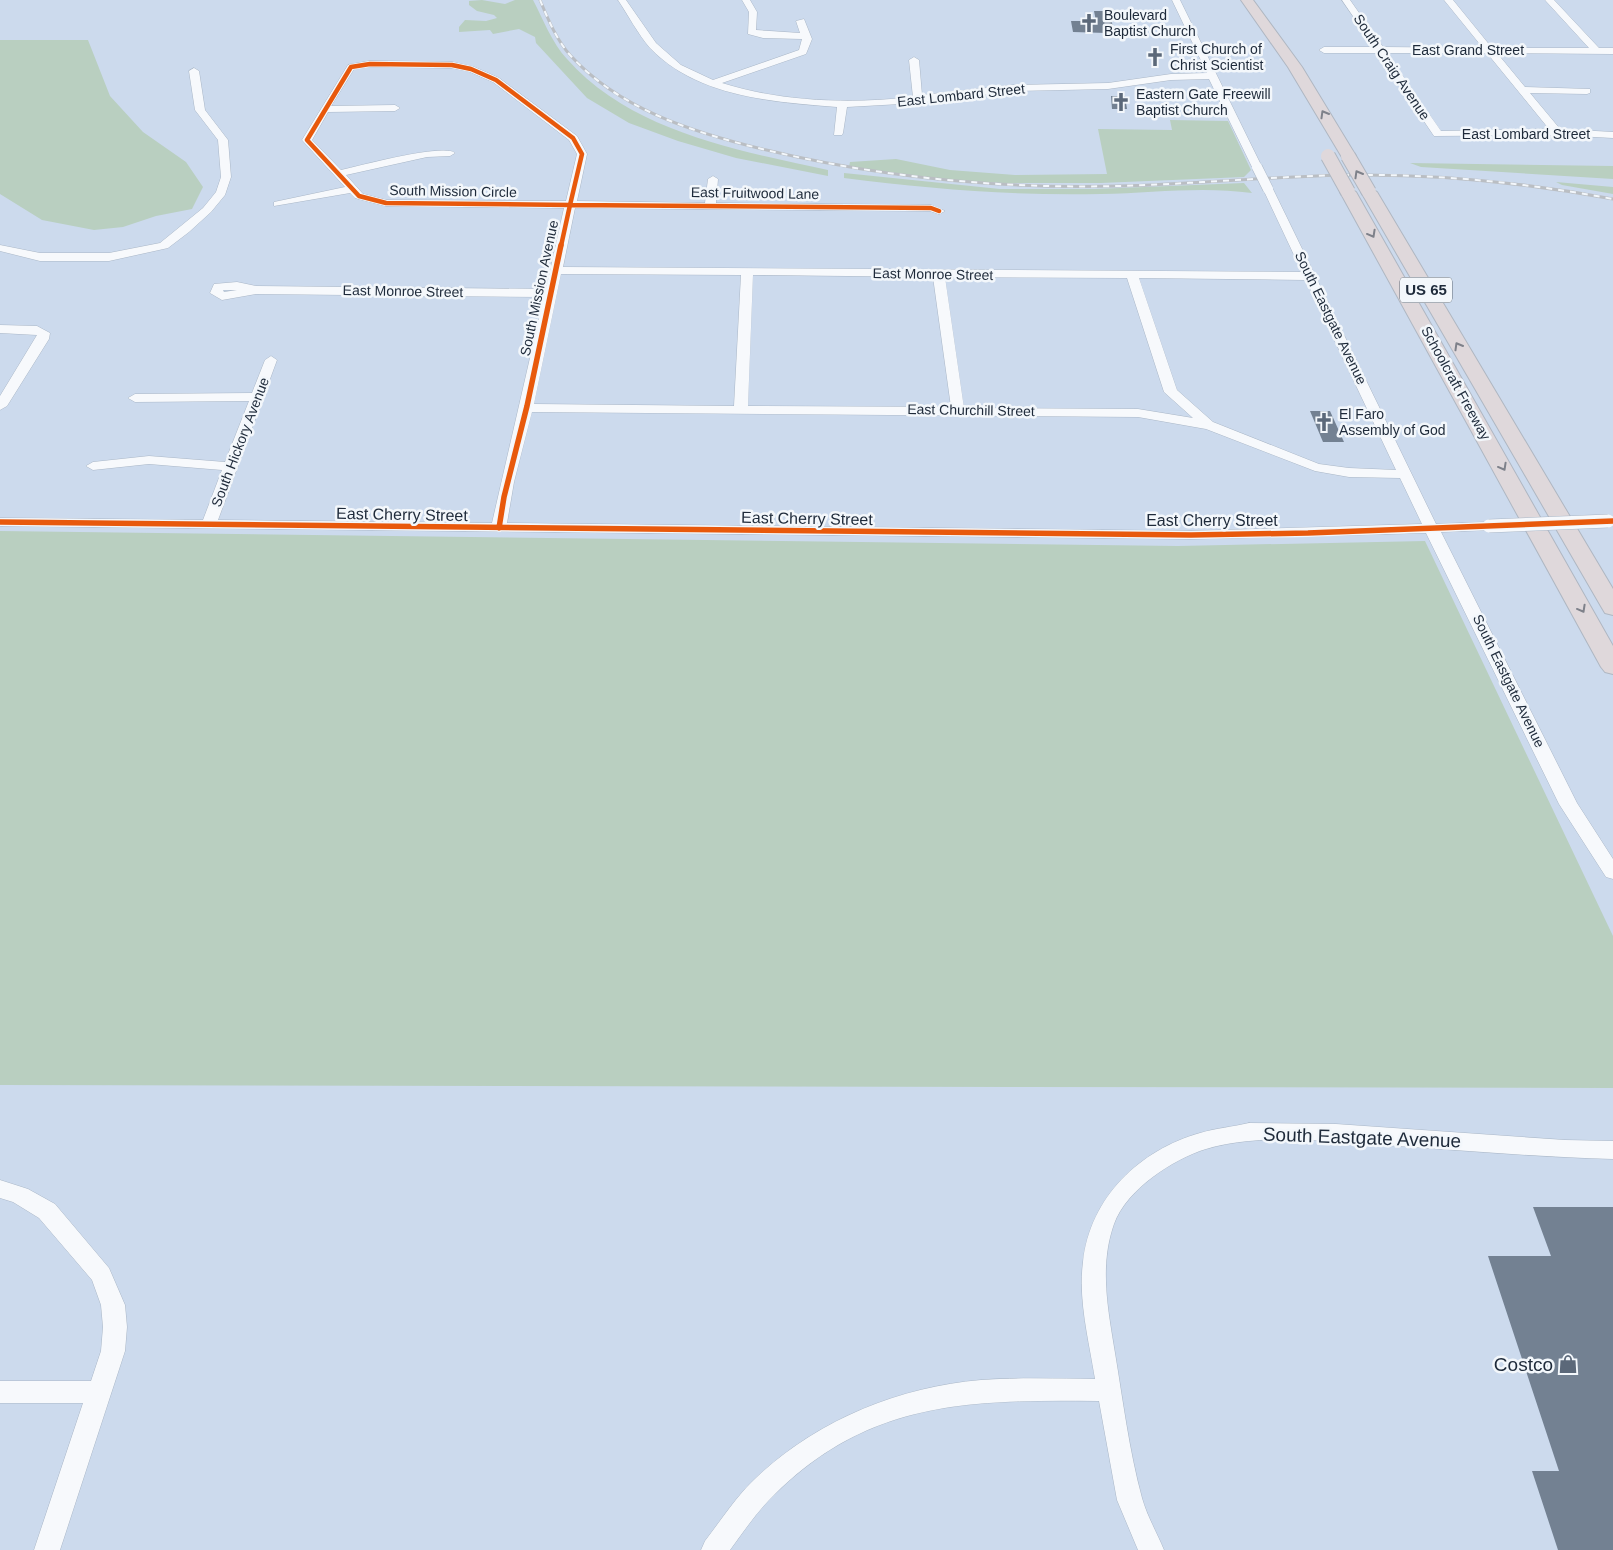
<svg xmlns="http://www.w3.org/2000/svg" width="1613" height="1550" font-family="Arial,sans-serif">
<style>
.green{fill:#b9cfc0}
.building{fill:#738192}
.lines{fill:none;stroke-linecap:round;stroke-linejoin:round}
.minor-casing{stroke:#aab7c7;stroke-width:1}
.highway-casing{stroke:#afb7c2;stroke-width:2}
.minor{fill:#f7f9fc;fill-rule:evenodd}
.highway{fill:#dfd8db;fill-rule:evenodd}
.rail-casing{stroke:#babec3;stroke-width:3}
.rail{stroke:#f3f7fb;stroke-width:2;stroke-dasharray:6;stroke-linecap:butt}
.minor-bridge-far1-casing{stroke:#aab7c7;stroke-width:11;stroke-linecap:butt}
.minor-bridge-casing{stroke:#aab7c7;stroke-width:14;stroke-linecap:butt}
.highway-bridge-casing{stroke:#afb7c2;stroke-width:16;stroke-linecap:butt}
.minor-bridge-far1{stroke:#f7f9fc;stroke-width:10}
.minor-bridge{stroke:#f7f9fc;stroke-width:13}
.highway-bridge{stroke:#dfd8db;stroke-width:14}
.cycleway-far1-casing{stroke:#f3f7fb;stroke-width:6}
.cycleway-casing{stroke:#f3f7fb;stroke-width:8}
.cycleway-far1{stroke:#e8590c;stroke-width:4.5}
.cycleway{stroke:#e8590c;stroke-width:5.5}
.oneway{stroke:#7e818a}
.labels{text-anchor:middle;stroke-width:5;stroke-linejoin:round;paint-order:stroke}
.far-poi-label{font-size:14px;fill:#1e2a3a;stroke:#f3f7fb;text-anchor:start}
.far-street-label{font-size:14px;fill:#1e2a3a;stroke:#f3f7fb}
.shield{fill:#f3f7fb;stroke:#5e6874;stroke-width:1}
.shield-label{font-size:15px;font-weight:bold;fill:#1e2a3a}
.street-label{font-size:16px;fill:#1e2a3a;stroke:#f3f7fb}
.near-street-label{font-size:19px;fill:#1e2a3a;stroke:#f3f7fb}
.near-poi-label{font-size:19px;fill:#1e2a3a;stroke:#f3f7fb;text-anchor:end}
</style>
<rect width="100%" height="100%" fill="#ccdaed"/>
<path class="green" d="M482,0L505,4L515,0H533C543,19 552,43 567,59C632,132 737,150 828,170V176L736,158L678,141L629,123L587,98L536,43L535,37L519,29L493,34L490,30L459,32V27L465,20L486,21L497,18L494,15L477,11L469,5V1Z
M0,40H88L110,96L143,132L186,162L203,187L192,209L156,216L123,227L94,230L42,220L0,194Z
M1170,120L1228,121L1251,170L1244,177L1101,183H1004L950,180L849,167L850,162L896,159L950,170L1015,175L1107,174L1098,129L1172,130Z
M1410,163L1613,166V179L1421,167Z
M844,173L1000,189H1095L1244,183L1252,193C1202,186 1152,193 1101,194C1015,196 930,189 844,178Z
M1556,182L1613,187V194L1562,185Z
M0,531L1178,546L1425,541L1613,936V1088L0,1085Z"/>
<path class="building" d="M1094,11H1108L1114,29H1109L1110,32L1107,33L1073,32L1071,21H1096Z
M1111,96H1125L1127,109H1112Z
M1310,411H1330L1344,442H1323Z
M1533,1207H1613V1550H1558L1532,1471H1559L1488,1256H1551Z"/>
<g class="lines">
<g class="minor-casing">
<path id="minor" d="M618,0H626L656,43L681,65L713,80L799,50L802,39L763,38L748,34L749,12L742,0H750L757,12L756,30L800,33L796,21L804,19L812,39L806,54L722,83C782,102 850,104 913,97L909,60L914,57L919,60L922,95L1014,85L1108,83L1171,74L1207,73L1172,0H1180L1262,167L1257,170L1252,167L1209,79L1171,80L1108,89L1014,91L918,103L847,107L843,133L842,135H834L837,107C773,102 697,97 650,48C638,34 628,15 618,0Z
M1342,0H1350L1383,47L1483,48L1444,0H1453L1492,48H1589L1545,0H1554L1599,48H1613V54L1497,53L1525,87L1590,89V93L1587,94L1530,93L1560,129L1613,132V138L1557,135L1434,136L1378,53H1324L1319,50L1324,47H1374ZM1387,53H1487L1549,129L1441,131Z
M370,61L452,62L474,67L499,78L577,136L587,154L577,201L705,203L708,179L713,176L718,179L716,203L931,205L945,211L939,214L930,211L575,208L563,267L1302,272L1263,189L1268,186L1272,187L1436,524L1489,522L1496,526L1489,530L1441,532L1577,803L1613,859V879L1606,877L1559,804L1426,533L1191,539L0,526V518L203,520L222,470L149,464L93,470L86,466L93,462L149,456L225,462L249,401L135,402L128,398L135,394L252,393L265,360L271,356L277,360L218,520L492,523L544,297L256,294L222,300L210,293L214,284L237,282L256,286L546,289L564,208L386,206L355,198L350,193L274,206V202L345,187L302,140L348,65ZM370,67L452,68L468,71L493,82L569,140L577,154L566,201L386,200L363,194L346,175L427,157L450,156L455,153C444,143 359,166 341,170L312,140L328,112L395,111L400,108L395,105L331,106L354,69ZM561,274L741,275L734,406L534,404ZM753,275L933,277L951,407L748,406ZM945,277L1127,278L1164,392L1193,418L1138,409L964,408ZM1139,278L1306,280L1396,470L1349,468L1319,464L1213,422L1177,390ZM223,290H237L224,292ZM532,412L1138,417L1206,429L1315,471L1349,477L1400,478L1422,524L1191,531L507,523L514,482Z
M194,68L199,71L205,110L228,140L231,177L225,195L211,212L189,232L168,248L109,261H40L0,251V245L40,253H109L160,243L203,208L216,192L221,177L218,140L195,110L189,71Z
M0,325L37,326L50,333L49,339L7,406L0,410V396L37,335L0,333Z
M1249,1123L1336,1124L1565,1140L1613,1141V1159C1536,1157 1460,1150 1383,1145C1328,1141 1259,1133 1206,1149C1173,1159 1126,1190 1114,1224C1099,1266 1108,1310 1115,1353C1123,1401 1129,1450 1142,1498C1147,1516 1157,1533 1164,1550H1138L1117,1500L1099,1401C973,1400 871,1399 775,1494C758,1510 744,1531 730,1550H701L705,1541C722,1519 737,1495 758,1476C818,1420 899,1387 981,1380C1019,1377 1057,1379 1095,1379C1089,1341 1078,1300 1083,1262C1090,1197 1140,1150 1200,1133C1216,1128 1233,1127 1249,1123Z
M0,1180L28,1189L55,1204L109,1268L125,1305L127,1327L125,1351L60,1550H34L83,1403H0V1381H91L101,1351L103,1327L101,1305L92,1280L39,1218L13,1202L0,1198Z"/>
</g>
<g class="highway-casing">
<path id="highway" d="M1241,0H1253L1302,67L1356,156L1353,159H1343L1288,67Z
M1348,187L1356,192L1613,646V674L1605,672L1601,667L1340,192Z
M1369,187L1377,192L1613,589V615L1605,613L1602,608L1361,192Z"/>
</g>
<use href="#minor" class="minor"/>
<use href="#highway" class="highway"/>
<g class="rail-casing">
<path id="rail" d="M540,0C548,19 556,39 570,55C619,109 692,132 762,149C878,177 998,189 1118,186C1196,184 1274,176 1352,175C1440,174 1527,183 1613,199"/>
</g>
<use href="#rail" class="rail"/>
<g class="minor-bridge-far1-casing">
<path id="minor-bridge-far1" d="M1257,167L1268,189"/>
</g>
<g class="minor-bridge-casing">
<path id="minor-bridge" d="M1489,526L1608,521"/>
</g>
<g class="highway-bridge-casing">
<path id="highway-bridge" d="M1328,156L1348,192
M1348,156L1369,192"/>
</g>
<use href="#minor-bridge-far1" class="minor-bridge-far1"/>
<use href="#minor-bridge" class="minor-bridge"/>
<use href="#highway-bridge" class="highway-bridge"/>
<g class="cycleway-far1-casing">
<path id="cycleway-far1" d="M370,64L452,65L471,69L496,80L573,138L582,154L570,205L386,203L359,196L307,140L351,67Z
M570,205L931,208L939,211
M561,246L570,205"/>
</g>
<g class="cycleway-casing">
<path id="cycleway" d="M0,522L1191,535L1308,533L1613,521
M499,528L504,497L527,406L561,245"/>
</g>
<use href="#cycleway-far1" class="cycleway-far1"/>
<use href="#cycleway" class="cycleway"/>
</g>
<defs><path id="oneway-chevron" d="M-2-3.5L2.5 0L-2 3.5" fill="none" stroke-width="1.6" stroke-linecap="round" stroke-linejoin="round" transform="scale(1.25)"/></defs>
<g class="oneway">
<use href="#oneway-chevron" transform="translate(1324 114) rotate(-120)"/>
<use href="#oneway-chevron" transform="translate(1358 174) rotate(-120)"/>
<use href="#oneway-chevron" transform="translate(1372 234) rotate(61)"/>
<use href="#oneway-chevron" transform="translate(1458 346) rotate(-120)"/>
<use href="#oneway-chevron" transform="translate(1503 467) rotate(61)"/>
<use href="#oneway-chevron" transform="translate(1582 609) rotate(61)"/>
</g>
<defs>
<g id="church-bare" transform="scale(1.5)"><path d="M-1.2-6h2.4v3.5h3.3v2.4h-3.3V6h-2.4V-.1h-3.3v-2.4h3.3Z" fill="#5b6879" stroke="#f3f7fb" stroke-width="2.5" paint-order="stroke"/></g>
<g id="shop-bare" transform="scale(1.5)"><path d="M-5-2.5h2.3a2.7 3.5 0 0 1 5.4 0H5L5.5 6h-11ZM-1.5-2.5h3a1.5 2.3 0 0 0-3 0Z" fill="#5b6879" stroke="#f3f7fb" stroke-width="2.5" paint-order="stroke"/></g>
</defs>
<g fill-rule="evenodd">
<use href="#church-bare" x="1089" y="23"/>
<use href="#church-bare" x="1155" y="57"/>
<use href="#church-bare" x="1121" y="102"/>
<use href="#church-bare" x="1324" y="422"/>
<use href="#shop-bare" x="1568" y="1364"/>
</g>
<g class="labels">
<g class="far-poi-label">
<text x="1104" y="20">Boulevard<tspan x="1104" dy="16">Baptist Church</tspan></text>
<text x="1170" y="54">First Church of<tspan x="1170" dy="16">Christ Scientist</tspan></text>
<text x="1136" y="99">Eastern Gate Freewill<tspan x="1136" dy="16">Baptist Church</tspan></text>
<text x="1339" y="419">El Faro<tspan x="1339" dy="16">Assembly of God</tspan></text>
</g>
<g class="far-street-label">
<text x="1468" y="55">East Grand Street</text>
<text transform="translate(1392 67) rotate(56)" y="5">South Craig Avenue</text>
<text transform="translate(961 95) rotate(-6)" y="5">East Lombard Street</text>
<text x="1526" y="139">East Lombard Street</text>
<text transform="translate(453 191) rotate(1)" y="5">South Mission Circle</text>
<text transform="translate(755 193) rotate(1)" y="5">East Fruitwood Lane</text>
<text transform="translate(933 274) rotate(1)" y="5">East Monroe Street</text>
<text transform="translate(539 288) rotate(-78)" y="5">South Mission Avenue</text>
<text transform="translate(403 291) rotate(1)" y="5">East Monroe Street</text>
<text transform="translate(1331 318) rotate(64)" y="5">South Eastgate Avenue</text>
<text transform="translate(1456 383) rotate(61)" y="5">Schoolcraft Freeway</text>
<text transform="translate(971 410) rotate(1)" y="5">East Churchill Street</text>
<text transform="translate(240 442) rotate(-69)" y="5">South Hickory Avenue</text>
<text transform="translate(1509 681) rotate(64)" y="5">South Eastgate Avenue</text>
</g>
<rect class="shield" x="1400" y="277.5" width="52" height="25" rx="4"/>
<g class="shield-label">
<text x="1426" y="295">US 65</text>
</g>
<g class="street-label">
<text transform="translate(402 514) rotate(1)" y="6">East Cherry Street</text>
<text transform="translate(807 518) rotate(1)" y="6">East Cherry Street</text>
<text x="1212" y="526">East Cherry Street</text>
</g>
<g class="near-street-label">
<text transform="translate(1362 1137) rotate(2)" y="7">South Eastgate Avenue</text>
</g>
<g class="near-poi-label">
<text x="1553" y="1371">Costco</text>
</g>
</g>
</svg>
